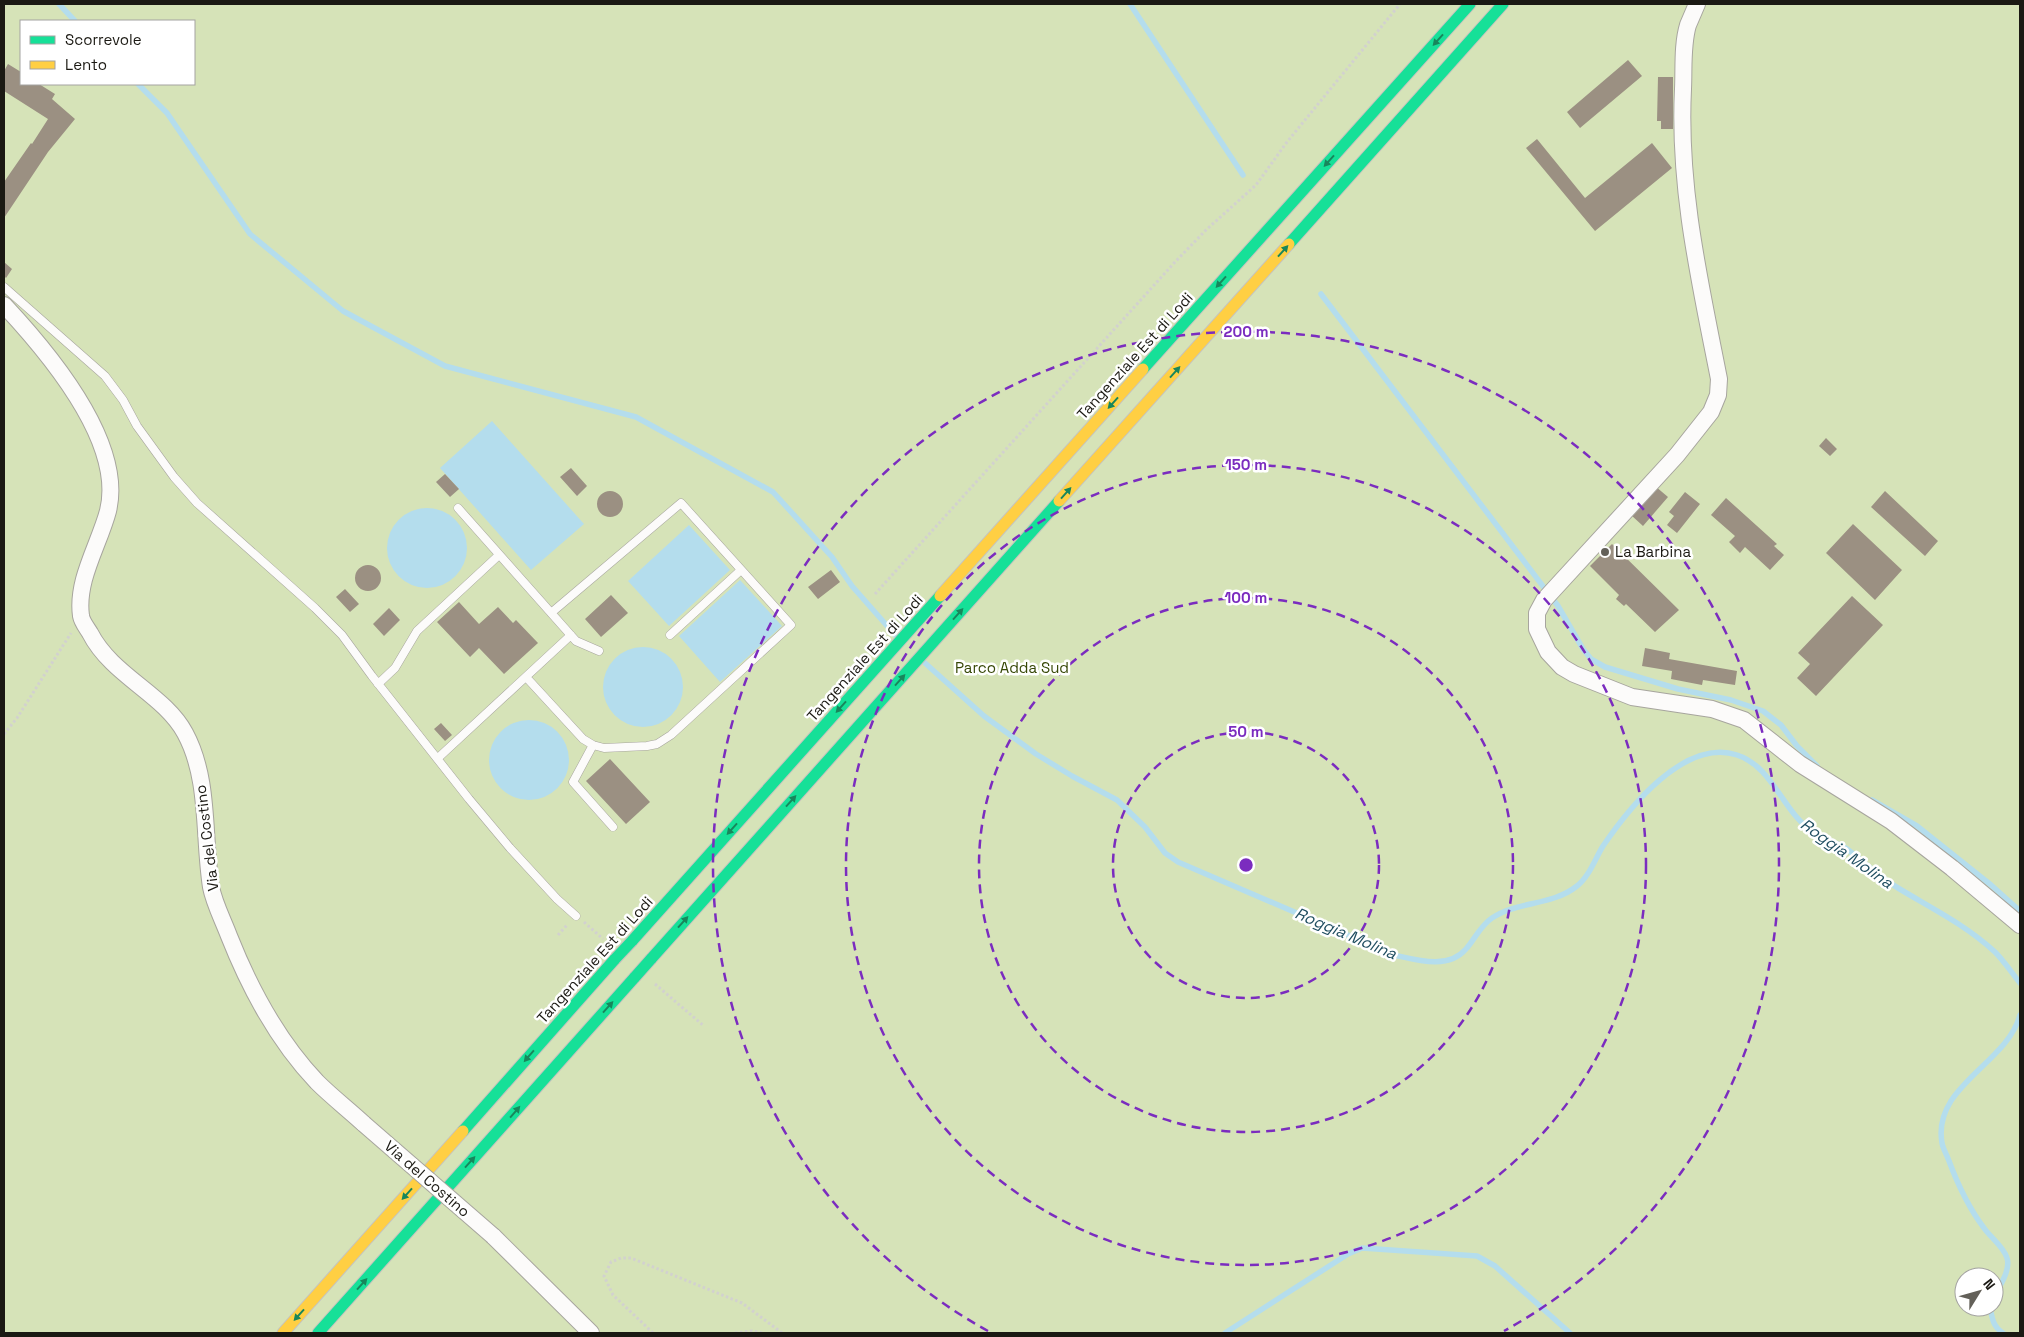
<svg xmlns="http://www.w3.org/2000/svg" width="2024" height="1337" font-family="'Space Grotesk',sans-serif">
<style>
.green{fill:#d6e3b8;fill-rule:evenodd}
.water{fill:#b4dded}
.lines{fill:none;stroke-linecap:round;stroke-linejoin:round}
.stream{stroke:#b4dded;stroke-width:5.5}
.building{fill:#9b9082}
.lane-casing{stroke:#a7a59e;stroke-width:9}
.street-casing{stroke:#a7a59e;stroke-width:18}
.fast-casing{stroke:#c5c3bf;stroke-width:13}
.slow-casing{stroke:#c5c3bf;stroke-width:13}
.path{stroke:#d2d1cf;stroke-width:3;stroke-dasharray:2.5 2.5;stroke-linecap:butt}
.lane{stroke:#fcfbfa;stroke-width:8}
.street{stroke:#fcfbfa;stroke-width:16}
.fast{stroke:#16e098;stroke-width:11}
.slow{stroke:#ffcf43;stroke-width:11}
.street-bridge-casing{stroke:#a7a59e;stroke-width:18;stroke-linecap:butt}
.fast-bridge-casing{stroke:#c5c3bf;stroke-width:13;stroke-linecap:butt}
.street-bridge{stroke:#fcfbfa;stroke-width:16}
.fast-bridge{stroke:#16e098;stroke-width:11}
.oneway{fill:#18865c}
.ring{fill:none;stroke:#7b2cbf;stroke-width:2.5;stroke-dasharray:9 6}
.poi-dot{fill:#636059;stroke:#fff;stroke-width:2}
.labels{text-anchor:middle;stroke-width:5;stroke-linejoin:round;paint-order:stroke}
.street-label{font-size:15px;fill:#1b1913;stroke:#fff}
.poi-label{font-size:15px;fill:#1b1913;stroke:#fff;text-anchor:start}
.park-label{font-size:15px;fill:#374807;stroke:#fff}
.water-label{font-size:16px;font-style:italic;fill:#204e61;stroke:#fff}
.centre{fill:#7b2cbf;stroke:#fff;stroke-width:2.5}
.ring-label{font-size:15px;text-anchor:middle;font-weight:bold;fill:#7b2cbf;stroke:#fff;stroke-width:5;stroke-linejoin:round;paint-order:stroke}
</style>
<rect width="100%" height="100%" fill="#e8e5dc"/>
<path class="green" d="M4,4H2020V1333H4ZM21,21H194V84H21ZM1964,1277H1994V1307H1964Z"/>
<path class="water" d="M492,421L584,524L531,570L440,468Z
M387 548a40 40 0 1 1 80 0a40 40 0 1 1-80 0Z
M689,525L730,570L669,626L628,581Z
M740,580L782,626L720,682L679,636Z
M603 687a40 40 0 1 1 80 0a40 40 0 1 1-80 0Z
M489 760a40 40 0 1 1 80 0a40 40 0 1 1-80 0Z"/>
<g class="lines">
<path class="stream" d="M59,4L75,21
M1130,4L1243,175
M138,84L167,113L250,234L343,311L445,366L636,417L773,492L832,557L852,586L896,636
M1321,294L1558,606L1583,649L1591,659L1605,667L1678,689L1731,700L1763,711L1781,725L1797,746L1817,766
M925,663L984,716L1036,754L1072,776L1117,800L1145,827L1165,853L1178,862L1394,955C1417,960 1448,970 1466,949C1475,939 1480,926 1492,918C1517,901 1552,906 1577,886C1589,877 1595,859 1603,846C1629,808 1684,738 1737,755C1774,767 1782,813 1815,833C1825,840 1837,842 1847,849C1864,862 1879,877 1898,888C1931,908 1966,925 1995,952C2004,961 2012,973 2020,983
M1872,800L1917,826L1991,885L2020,911
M1994,1297C1999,1287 2011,1270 2007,1258C2004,1247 1990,1237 1984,1228C1968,1207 1958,1185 1949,1161C1947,1155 1943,1149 1942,1143C1932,1086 2007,1064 2020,1015
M1990,1307C1992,1318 1993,1327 2003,1333
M1225,1333L1348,1254L1362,1248L1477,1256L1495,1266L1570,1333"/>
</g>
<path class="building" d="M1628,60L1642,76L1580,128L1567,112Z
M8,64L21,72V84H39L55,94L52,99L75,119L48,152L4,218V182L31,143L32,144L48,119L4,91V71Z
M1658,77H1673V129H1661V121H1657Z
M1537,139L1585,198L1652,143L1672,168L1595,231L1526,148Z
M4,262L12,269L6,278L4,276Z
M1826,438L1837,449L1830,456L1819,446Z
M571,468L587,486L577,496L560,477Z
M445,474L459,489L450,497L436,482Z
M1655,486L1668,497L1643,526L1631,515Z
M597 504a13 13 0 1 1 26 0a13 13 0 1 1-26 0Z
M1885,491L1938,541L1925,556L1871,507Z
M1685,492L1700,504L1677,533L1667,525L1674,516L1669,512Z
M1726,498L1777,544L1774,546L1784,555L1770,570L1745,547L1740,553L1729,542L1735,536L1711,515Z
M1853,524L1902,570L1875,600L1826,553Z
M1612,544L1679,610L1655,632L1626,604L1624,606L1616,599L1619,595L1590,566Z
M355 578a13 13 0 1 1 26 0a13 13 0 1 1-26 0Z
M831,570L840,582L818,599L808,587Z
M345,589L359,604L350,612L336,597Z
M611,595L628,613L601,637L585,619Z
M1852,596L1883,625L1816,696L1797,678L1810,664L1798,653Z
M459,602L479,624L498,607L513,623L516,620L538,643L504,674L479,648L470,657L437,622Z
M389,608L400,620L384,636L373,624Z
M1645,648L1670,653L1669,659L1737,671L1735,685L1703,680L1702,685L1671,679L1672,671L1642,666Z
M441,723L452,735L445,741L434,729Z
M610,759L650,802L626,824L586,781Z"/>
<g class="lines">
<g class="lane-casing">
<path id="lane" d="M4,287L105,376L123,400L137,426L174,477L197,503L315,608L342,635L372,676L469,799L510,848L557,899L576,916
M458,508L576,641L599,651
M670,635L741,570
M526,677L583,739L593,745L604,748L647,746L657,744L671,735L791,625L681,503L551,613
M378,684L395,668L417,631L499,555
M593,745L573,782L613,827
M438,758L571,635"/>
</g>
<g class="street-casing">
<path id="street" d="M1697,4C1694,11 1691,18 1688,25C1682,45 1684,68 1683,89C1678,188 1700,282 1719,379L1718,395L1711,412L1677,455L1544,600L1537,613V629L1548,652L1562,667L1574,674L1632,697L1712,709L1744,720L1800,764L1891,821L1952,868L2020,925
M4,305C47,351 125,442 108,511C99,545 76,580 81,616C82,622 87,628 90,633C112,676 164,694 185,733C210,779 203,836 211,887C214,903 223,920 229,936C250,989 278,1041 317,1082C332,1097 349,1110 364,1124
M493,1236L591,1333"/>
</g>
<g class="fast-casing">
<path id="fast" d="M1289,244L1503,4
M1143,369L1470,4
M632,941L940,596
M651,959L1059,501
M463,1131L615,959
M318,1333L635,977"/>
</g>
<g class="slow-casing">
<path id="slow" d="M1059,501L1289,244
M940,596L1143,369
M283,1333L463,1131"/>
</g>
<path class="path" d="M875,594L1175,262L1206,230L1256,185L1287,142L1400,4
M4,734L17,718L71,633
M584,922L603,939
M558,935L568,924
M655,984L704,1026
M653,1333L613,1295L604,1276L611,1262L621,1258H631L742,1303L782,1333
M735,1333L752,1331L762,1333"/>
<use href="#lane" class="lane"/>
<use href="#street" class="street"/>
<use href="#fast" class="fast"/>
<use href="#slow" class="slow"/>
<g class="street-bridge-casing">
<path id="street-bridge" d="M364,1124L493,1236"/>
</g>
<g class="fast-bridge-casing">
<path id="fast-bridge" d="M615,959L632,941
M635,977L651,959"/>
</g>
<use href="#street-bridge" class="street-bridge"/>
<use href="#fast-bridge" class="fast-bridge"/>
</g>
<defs><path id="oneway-solid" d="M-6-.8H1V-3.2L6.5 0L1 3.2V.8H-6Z" transform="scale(1.25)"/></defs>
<g class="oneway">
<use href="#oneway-solid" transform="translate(1438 40) rotate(132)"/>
<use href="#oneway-solid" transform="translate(1329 161) rotate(132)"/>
<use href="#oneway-solid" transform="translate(1283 251) rotate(-48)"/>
<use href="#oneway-solid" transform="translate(1221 282) rotate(132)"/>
<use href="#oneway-solid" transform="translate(1175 372) rotate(-48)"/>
<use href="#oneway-solid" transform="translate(1113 403) rotate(132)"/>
<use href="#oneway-solid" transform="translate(1066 493) rotate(-48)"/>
<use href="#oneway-solid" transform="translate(958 614) rotate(-48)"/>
<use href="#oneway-solid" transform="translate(900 680) rotate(-48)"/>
<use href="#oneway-solid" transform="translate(841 707) rotate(132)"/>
<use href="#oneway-solid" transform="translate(791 801) rotate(-48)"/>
<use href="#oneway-solid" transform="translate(732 829) rotate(132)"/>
<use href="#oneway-solid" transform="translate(683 922) rotate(-48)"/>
<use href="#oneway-solid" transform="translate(608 1007) rotate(-48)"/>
<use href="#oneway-solid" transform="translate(529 1056) rotate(131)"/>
<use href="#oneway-solid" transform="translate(515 1112) rotate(-49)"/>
<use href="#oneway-solid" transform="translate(470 1162) rotate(-48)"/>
<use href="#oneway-solid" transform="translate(407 1194) rotate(132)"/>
<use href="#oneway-solid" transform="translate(362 1284) rotate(-48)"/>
<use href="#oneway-solid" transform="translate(299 1315) rotate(132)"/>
</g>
<g class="ring">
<circle cx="1246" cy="865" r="133"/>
<circle cx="1246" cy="865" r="267"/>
<circle cx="1246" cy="865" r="400"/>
<path d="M988 1331A533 533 0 1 1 1504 1331"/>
</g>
<circle class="poi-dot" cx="1605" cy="552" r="5"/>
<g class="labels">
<g class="street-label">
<text transform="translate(1135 356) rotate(-48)" y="5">Tangenziale Est di Lodi</text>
<text transform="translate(865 658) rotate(-48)" y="5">Tangenziale Est di Lodi</text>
<text transform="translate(207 838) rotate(-97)" y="5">Via del Costino</text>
<text transform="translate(595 960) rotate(-48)" y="5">Tangenziale Est di Lodi</text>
<text transform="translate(427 1179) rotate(41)" y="5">Via del Costino</text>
</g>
<g class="poi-label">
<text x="1615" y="557">La Barbina</text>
</g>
<g class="park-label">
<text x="1012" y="673">Parco Adda Sud</text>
</g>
<g class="water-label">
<text transform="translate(1847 853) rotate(35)" y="6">Roggia Molina</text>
<text transform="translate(1346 933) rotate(23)" y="6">Roggia Molina</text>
</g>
</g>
<circle cx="1246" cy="865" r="8" class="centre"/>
<g class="ring-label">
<text x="1246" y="337">200 m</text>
<text x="1246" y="470">150 m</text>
<text x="1246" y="603">100 m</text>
<text x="1246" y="737">50 m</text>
</g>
<rect width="2024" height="1337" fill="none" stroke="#1b1913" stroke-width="10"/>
<rect x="20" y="20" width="175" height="65" fill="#ffffff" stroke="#a4a3a1"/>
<rect x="30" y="36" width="25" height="8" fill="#16e098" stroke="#a4a3a1"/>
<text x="65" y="45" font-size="15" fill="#1b1913">Scorrevole</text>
<rect x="30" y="61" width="25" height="8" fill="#ffcf43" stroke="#a4a3a1"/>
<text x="65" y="70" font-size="15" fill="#1b1913">Lento</text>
<g transform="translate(1979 1292) rotate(53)"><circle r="24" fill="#ffffff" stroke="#a4a3a1"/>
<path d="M0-4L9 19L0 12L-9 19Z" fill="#636059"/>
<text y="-8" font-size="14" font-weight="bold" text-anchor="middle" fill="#1b1913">N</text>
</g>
</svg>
